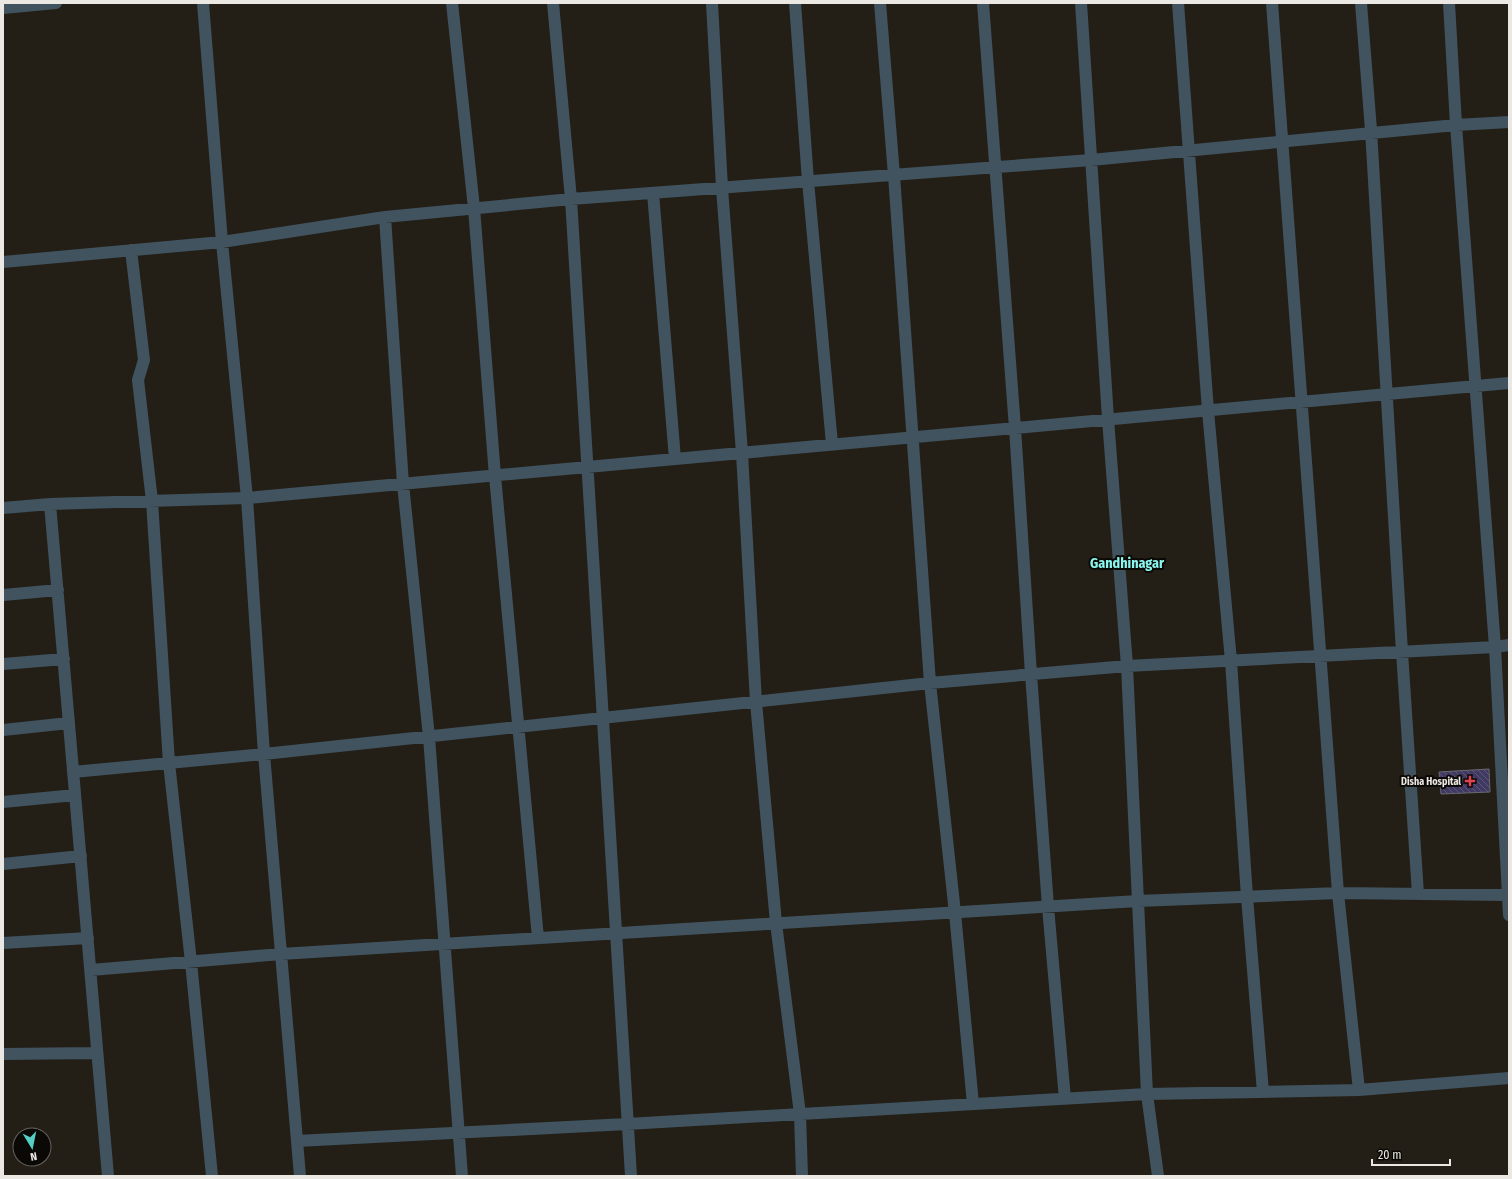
<svg xmlns="http://www.w3.org/2000/svg" width="1512" height="1179" font-family="'Fira Sans Condensed',sans-serif">
<style>
.building{fill:url(#building-back-hatch);stroke:#6a6973}
.lines{fill:none;stroke-linecap:round;stroke-linejoin:round}
.minor{stroke:#41535f;stroke-width:12}
.health-dot{fill:#e0444e;stroke:#0b0906;stroke-width:1.5}
.labels{text-anchor:middle;stroke-width:4;stroke-linejoin:round;paint-order:stroke}
.poi-label{font-size:10px;font-weight:bold;fill:#ebe8e3;stroke:#0b0906;text-anchor:end}
.district-label{font-size:14px;font-weight:bold;fill:#8cf7ef;stroke:#0b0906}
</style>
<defs>
<pattern id="building-back-hatch" width="6" height="6" patternUnits="userSpaceOnUse"><rect width="6" height="6" fill="#403961"/><path d="M-1 5l2 2M0 0l6 6M5-1l2 2" fill="none" stroke="#5c5678"/></pattern>
</defs>
<rect width="100%" height="100%" fill="#231f17"/>
<path class="building" d="M1489,769L1490,792L1441,794L1439,772Z"/>
<g class="lines">
<path class="minor" d="M203,3L222,242L247,498L264,754L300,1176
M452,3L474,208L495,476L538,938
M553,3L571,199L631,1176
M712,3L722,188L742,453L756,702L776,923L800,1114L802,1176
M795,3L808,181L832,444
M880,3L894,175L930,683L955,913L973,1104
M983,3L1015,428L1031,674L1048,907L1065,1099
M1081,3L1108,419L1127,666L1147,1094L1158,1176
M1178,3L1208,411L1231,661L1247,897L1263,1092
M1272,3L1338,893L1359,1090
M1361,3L1371,130L1402,652L1418,894
M1449,3L1456,125L1495,647L1509,915
M3,8L56,3
M653,193L675,459
M385,217L403,484L429,737L462,1176
M131,250L144,360L138,380L152,501L169,763L191,962L212,1176
M3,262L222,242L385,217L571,199L1091,160L1456,125L1509,122
M50,504L108,1176
M3,508L50,504L247,498L1509,383
M3,595L58,590
M3,664L64,659
M3,730L69,723
M73,772L264,754L930,683L1127,666L1495,647L1509,645
M3,802L75,795
M3,864L81,856
M3,943L88,938
M91,970L281,954L1138,901L1338,893L1509,895
M3,1054L97,1053
M297,1141L627,1124L1147,1094L1359,1090L1509,1078"/>
</g>
<path class="health-dot" d="M1468 775h4v4h4v4h-4v4h-4v-4h-4v-4h4z"/>
<g class="labels">
<g class="poi-label">
<text x="1461" y="785">Disha Hospital</text>
</g>
<g class="district-label">
<text x="1127" y="568">Gandhinagar</text>
</g>
</g>
<rect width="1512" height="1179" fill="none" stroke="#ebe8e3" stroke-width="8"/>
<g transform="translate(32 1147) rotate(170)"><circle r="19" fill="#0b0906" stroke="#65625e"/>
<path d="M0-3L7 15L0 10L-7 15Z" fill="#55cec6"/>
<text y="-6" font-size="11" font-weight="bold" text-anchor="middle" fill="#ebe8e3">N</text>
</g>
<path d="M1372 1159v6h78v-6" fill="none" stroke="#ebe8e3" stroke-width="2"/>
<text x="1378" y="1159" font-size="12" fill="#ebe8e3" stroke="#0b0906" stroke-width="3" paint-order="stroke">20 m</text>
</svg>
